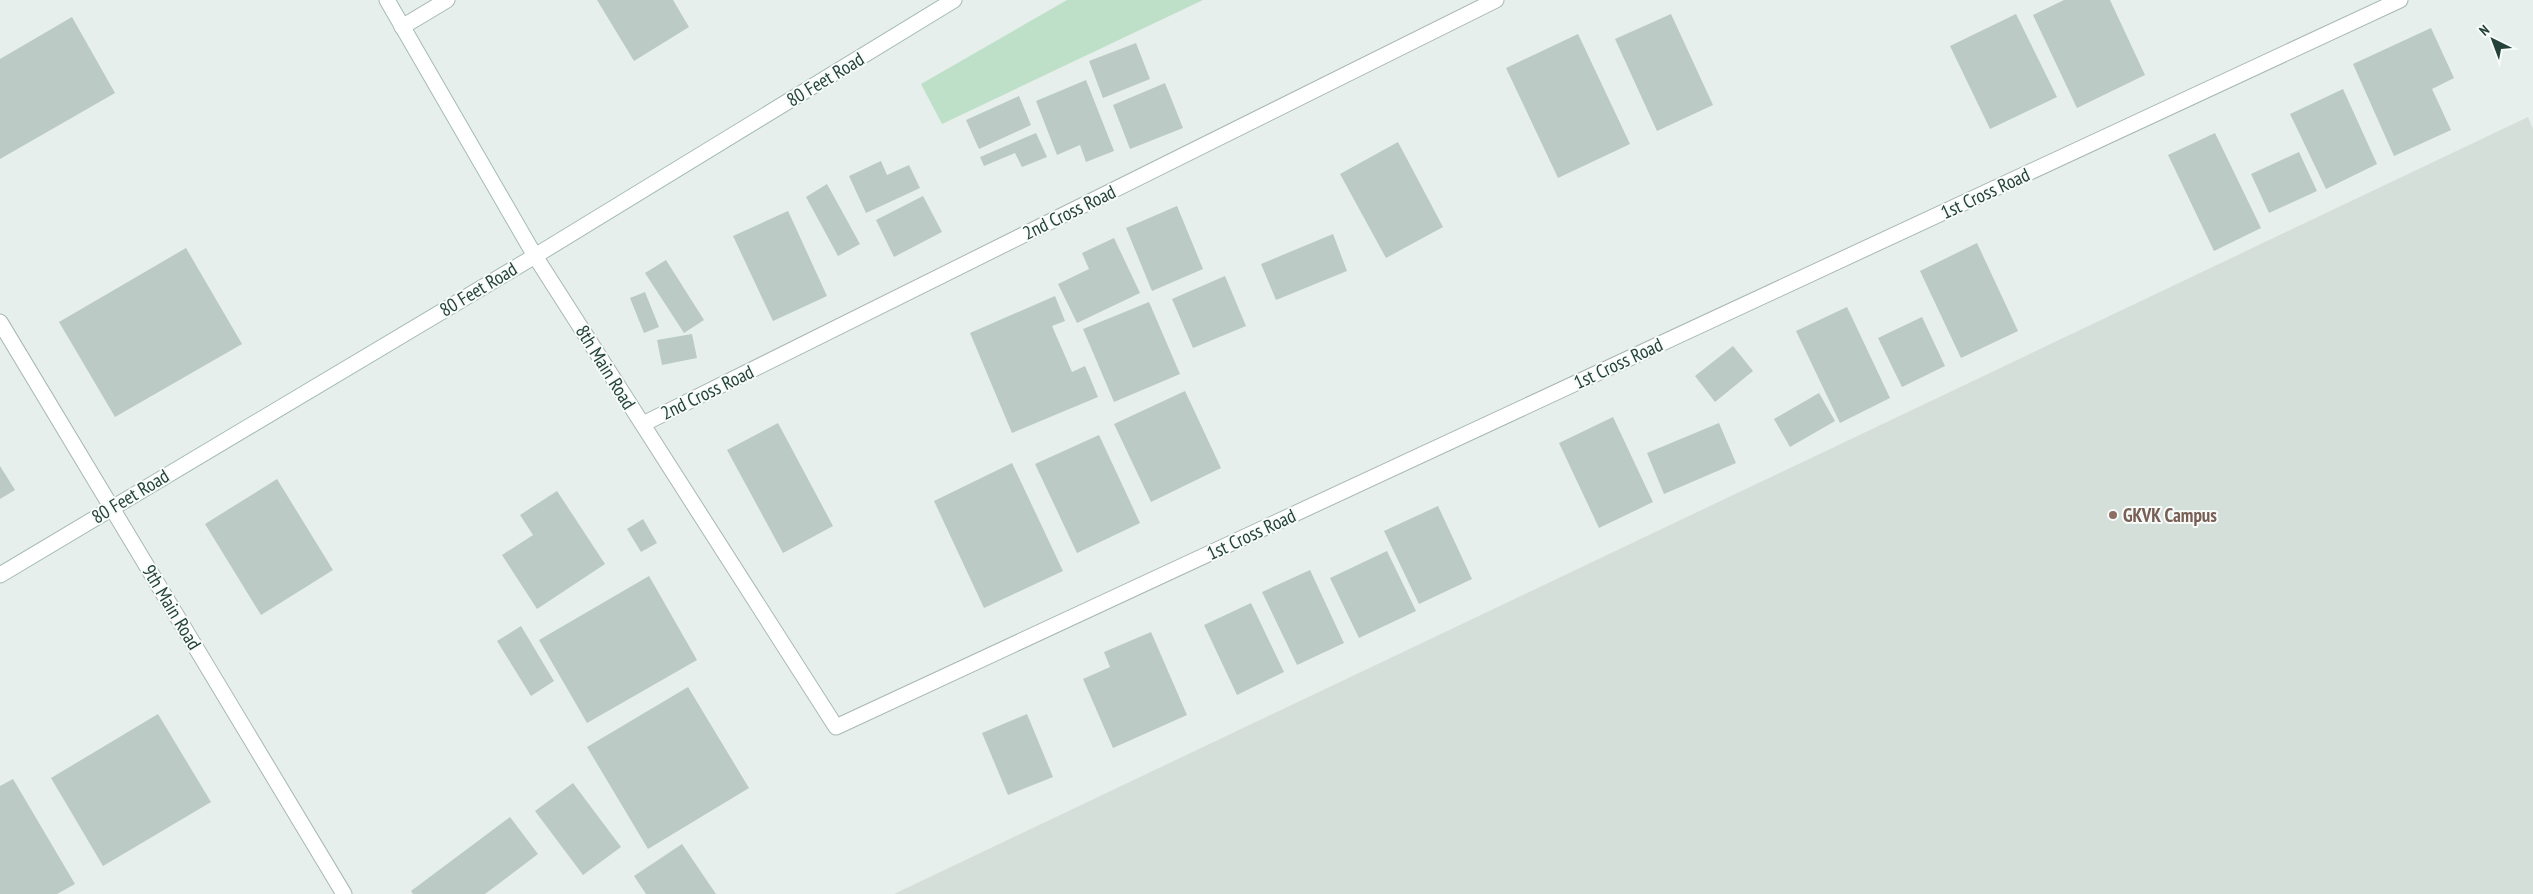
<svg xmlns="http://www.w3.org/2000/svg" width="2533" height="894" font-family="'PT Sans Narrow',sans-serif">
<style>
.built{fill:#d4dfda}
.green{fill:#bfe0c8}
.building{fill:#bbcac4}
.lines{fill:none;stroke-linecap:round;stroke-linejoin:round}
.street-casing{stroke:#a8b8b2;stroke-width:17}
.secondary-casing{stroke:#a4bbb3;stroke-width:17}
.street{stroke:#fff;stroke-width:15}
.secondary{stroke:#fff;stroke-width:15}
.education-dot{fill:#8d6e63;stroke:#f7fbf9;stroke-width:2}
.labels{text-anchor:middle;stroke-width:4;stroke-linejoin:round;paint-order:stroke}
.street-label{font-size:19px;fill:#24423a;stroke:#f7fbf9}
.education-label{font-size:19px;font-weight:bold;fill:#785e54;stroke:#f7fbf9;text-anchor:start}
</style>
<rect width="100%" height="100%" fill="#e6efeb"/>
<path class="built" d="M2528,117L2533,129V894H894Z"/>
<path class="green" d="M1067,0H1203L942,124L921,84Z"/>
<path class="building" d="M597,0H673L689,27L634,61Z
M2064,0H2110L2145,75L2077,108L2033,15Z
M1671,14L1713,105L1657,131L1615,39Z
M2016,14L2057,97L1990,129L1950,46Z
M72,17L115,93L0,159V59Z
M2431,28L2454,78L2432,89L2451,130L2394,156L2353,64Z
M1578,34L1630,144L1558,178L1506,68Z
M1136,43L1150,79L1103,98L1089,61Z
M1086,80L1114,151L1086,162L1080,145L1057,155L1036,101Z
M1165,83L1183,128L1130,149L1113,105Z
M2343,89L2377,164L2326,189L2290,114Z
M1019,96L1031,125L979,149L966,120Z
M1036,133L1047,157L1022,167L1015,153L984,166L980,157Z
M2215,133L2261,228L2214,251L2168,155Z
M1398,142L1443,227L1386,258L1340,174Z
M2299,152L2317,191L2269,213L2251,174Z
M881,161L887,175L909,165L920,188L866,213L849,176Z
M827,184L860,244L838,256L806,197Z
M923,196L942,232L894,257L876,220Z
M1177,206L1203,269L1152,291L1126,228Z
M788,211L827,296L773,321L733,236Z
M1333,234L1347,271L1276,300L1261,264Z
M1114,238L1140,293L1077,323L1058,284L1089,269L1082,253Z
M1977,243L2018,331L1961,358L1920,271Z
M186,248L242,344L115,417L59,322Z
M666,260L704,320L684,333L645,273Z
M1225,276L1246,326L1193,348L1172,299Z
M645,292L659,327L644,333L630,298Z
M1055,296L1065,321L1052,326L1072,372L1085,366L1098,397L1012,433L970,333Z
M1149,302L1180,374L1114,402L1083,329Z
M1847,307L1890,398L1840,423L1796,331Z
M1922,317L1945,366L1902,387L1878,338Z
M692,334L697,358L662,365L657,340Z
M1733,346L1753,371L1715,402L1695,376Z
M1185,391L1221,468L1151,502L1114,424Z
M1819,393L1835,421L1790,447L1774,419Z
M1613,417L1653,502L1599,528L1559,443Z
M778,423L833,526L783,553L727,450Z
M1719,423L1736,463L1664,494L1647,453Z
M1099,435L1140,523L1077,553L1035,464Z
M1012,463L1063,571L984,608L934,501Z
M0,466L15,490L0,499Z
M277,479L333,570L261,615L205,524Z
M557,491L605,564L537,609L502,555L533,535L520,515Z
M1438,506L1472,579L1419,604L1384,531Z
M643,519L657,543L641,552L627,529Z
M1387,551L1416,611L1359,638L1330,578Z
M1310,570L1344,643L1297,665L1262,592Z
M649,576L697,660L587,723L539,640Z
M1251,603L1284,672L1237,695L1204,625Z
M521,626L554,681L531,696L497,641Z
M1151,632L1187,715L1113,748L1083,679L1110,667L1104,652Z
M688,687L749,788L648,849L587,747Z
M158,714L211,802L103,866L51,778Z
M1027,714L1053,777L1008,795L982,733Z
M13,779L75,884L57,894H0V786Z
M573,783L621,847L583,875L535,811Z
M510,817L538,854L485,894H413L411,891Z
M682,844L716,894H646L634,876Z"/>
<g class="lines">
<g class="street-casing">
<path id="street" d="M402,27L447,0
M535,256L836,727L2400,0
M0,322L344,894
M643,424L1496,0"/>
</g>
<g class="secondary-casing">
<path id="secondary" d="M387,0L535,256
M0,575L535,256L954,0"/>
</g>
<use href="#street" class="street"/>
<use href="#secondary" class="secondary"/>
</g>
<circle class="education-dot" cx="2113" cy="515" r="5"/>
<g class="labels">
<g class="street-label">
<text transform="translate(825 79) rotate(-31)" y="7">80 Feet Road</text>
<text transform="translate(1985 193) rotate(-25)" y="7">1st Cross Road</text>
<text transform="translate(1069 212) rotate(-26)" y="7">2nd Cross Road</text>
<text transform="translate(478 289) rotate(-31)" y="7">80 Feet Road</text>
<text transform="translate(1618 363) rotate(-25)" y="7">1st Cross Road</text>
<text transform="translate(606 367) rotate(58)" y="7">8th Main Road</text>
<text transform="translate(707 392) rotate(-26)" y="7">2nd Cross Road</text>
<text transform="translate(130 496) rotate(-31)" y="7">80 Feet Road</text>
<text transform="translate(1251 534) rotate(-25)" y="7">1st Cross Road</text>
<text transform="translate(172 607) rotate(59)" y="7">9th Main Road</text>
</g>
<g class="education-label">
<text x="2123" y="522">GKVK Campus</text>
</g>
</g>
<g transform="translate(2493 40) rotate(318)" stroke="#f7fbf9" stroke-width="4" paint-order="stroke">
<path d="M0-4L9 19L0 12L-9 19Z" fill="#24423a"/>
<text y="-8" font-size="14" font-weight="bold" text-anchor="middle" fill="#24423a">N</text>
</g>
</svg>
